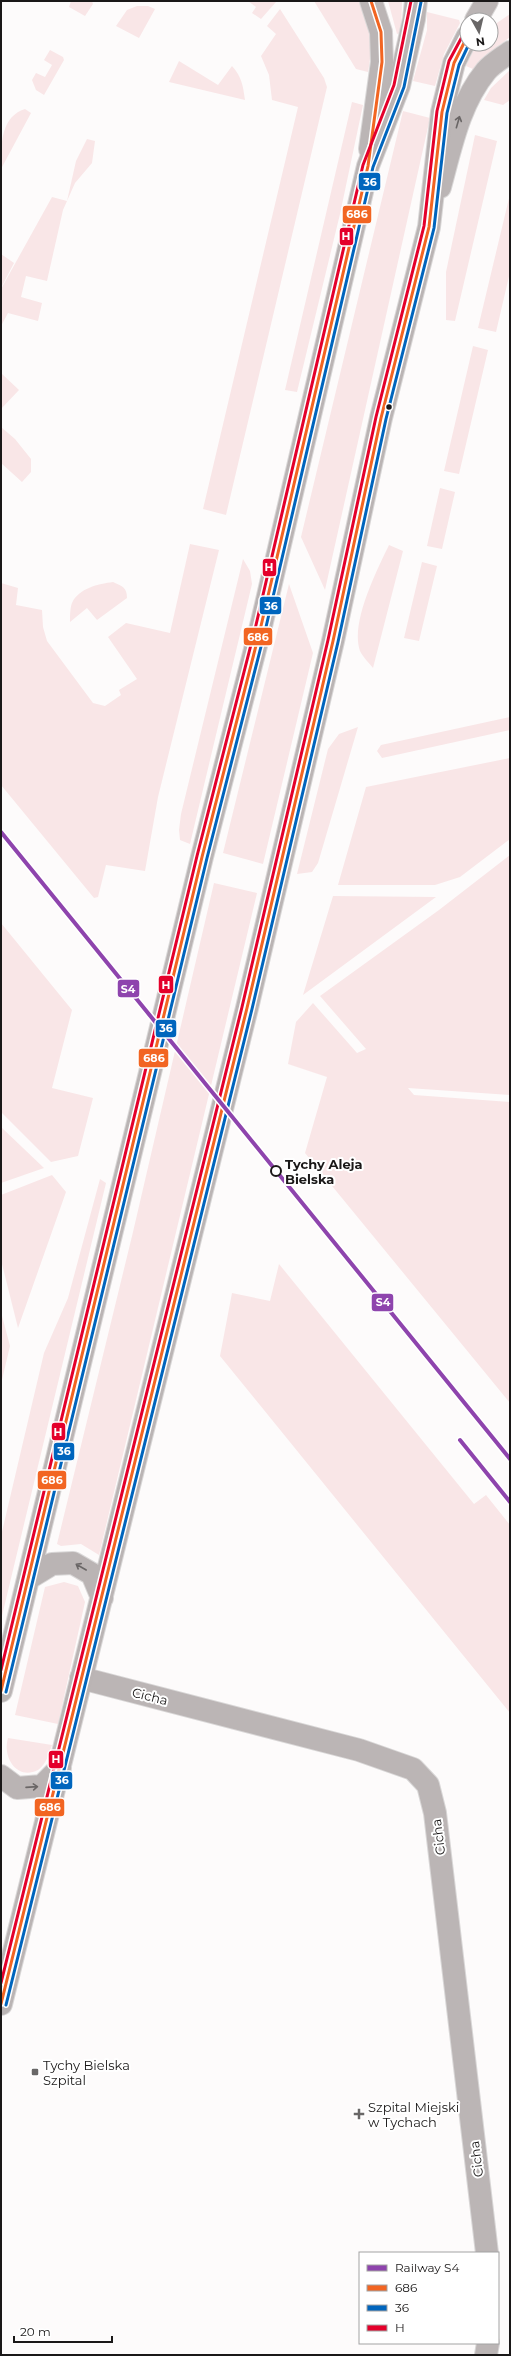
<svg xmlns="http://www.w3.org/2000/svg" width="511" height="2356" font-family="Montserrat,sans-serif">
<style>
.green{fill:#f9e6e7}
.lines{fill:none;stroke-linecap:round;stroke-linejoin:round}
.minor-casing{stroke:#d9d7d7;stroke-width:24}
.tertiary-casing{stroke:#d9d7d7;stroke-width:24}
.secondary-casing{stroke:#d9d7d7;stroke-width:24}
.minor{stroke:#bbb5b5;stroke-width:22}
.tertiary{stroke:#bbb5b5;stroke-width:22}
.secondary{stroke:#bab4b4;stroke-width:22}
.bus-1-casing{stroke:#fff;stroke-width:6}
.bus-2-casing{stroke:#fff;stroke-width:6}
.bus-3-casing{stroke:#fff;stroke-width:6}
.bus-1{stroke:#f26522;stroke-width:3}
.bus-2{stroke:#0065bd;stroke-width:3}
.bus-3{stroke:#e4002b;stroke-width:3}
.rail-1-casing{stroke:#fff;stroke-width:7}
.rail-1{stroke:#8e44ad;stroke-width:4}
.oneway{stroke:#6a6666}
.bus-dot{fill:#1a1818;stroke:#fff;stroke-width:1.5}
.stop-dot{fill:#fff;stroke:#1a1818;stroke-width:2}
.poi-dot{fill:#696767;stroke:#fff;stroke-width:1.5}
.labels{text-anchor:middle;stroke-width:4;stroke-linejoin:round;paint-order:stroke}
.stop-label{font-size:13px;font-weight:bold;fill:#1a1818;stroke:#fff;text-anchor:start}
.street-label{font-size:13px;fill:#1a1818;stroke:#fff}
.poi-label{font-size:13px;fill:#1a1818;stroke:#fff;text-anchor:start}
.line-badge{stroke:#fff;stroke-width:1.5}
.badge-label{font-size:11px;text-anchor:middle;font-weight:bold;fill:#fff}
</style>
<rect width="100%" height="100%" fill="#fdfbfb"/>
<path class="green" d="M71,1H92L93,4L85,16L69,7Z
M248,1H276V2L261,19L252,13L256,7Z
M314,1H360C372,25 373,46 368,72L356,69Z
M388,1H402L401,33L397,34Z
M137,6H148L155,9L139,38L116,26L127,10Z
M280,9L324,78L327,87L226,515L203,509L298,107L272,100L269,75L261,56L276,34L267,26Z
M427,12L459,20L460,23L444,54L435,86L413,81L427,30Z
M510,14V37L483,58L473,69L466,66L476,44H491V27Z
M50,50L63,57L64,60L44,95L36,90L32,80L36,73L45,77L52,65L44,60Z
M179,61L218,85L232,66C242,77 243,86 245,100L169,82Z
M510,70V100L503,105L484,100L491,88Z
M352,102L363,105L340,214L297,392L285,390Z
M25,109L31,113L1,169C1,146 0,117 25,109Z
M403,111L430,118L325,590L301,537Z
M475,135L497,141L455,321L446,320V272Z
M87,139L95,141L92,163L75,183L63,210L47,281L26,276L21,297L42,303L38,321L8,313L1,326V289L52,197L67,201L76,161Z
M510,194V272L496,332L478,328Z
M1,254L14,263L1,288Z
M473,346L488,350L459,474L444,471Z
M1,373L19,390L1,409Z
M1,427L15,439L31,459V472L22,482L1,463Z
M440,488L455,492L442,549L427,546Z
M190,544L219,550L158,797L145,871L106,865L98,897L94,898L1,785V583L18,588L16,605L42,610L43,627L47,641L93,703L105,706L121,695L119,690L137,679L108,637L126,623L170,633Z
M389,545L403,551L373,668C369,663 363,657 360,651C350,623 377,570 389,545Z
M243,559L250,571L252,584L190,844L180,840L179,830L181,814Z
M422,562L437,566L419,641L404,638Z
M113,582C122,586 127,587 127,598L97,620L87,608L70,622C70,616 70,608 72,603C79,588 98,584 113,582Z
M289,584L313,653L263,864L223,853Z
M510,717V730L382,758L377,751L381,745Z
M358,727L318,863L312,872L297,874L328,749L339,734Z
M510,758V839L460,877L435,885H338L366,787Z
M510,855V1095L408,1088L414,1095L510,1102V1403L305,1153L327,1077L288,1064L296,1022L313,1003L357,1053L366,1049L320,996L439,910Z
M214,883L257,893L99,1555L81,1544L61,1546L57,1544L133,1232Z
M333,896L436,897L303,995Z
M1,923L72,1010L52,1088L93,1098L78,1156L51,1162L1,1112Z
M1,1127L44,1168L1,1183Z
M52,1175L66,1192L18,1328L1,1260V1195Z
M100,1179L106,1183L1,1620V1536L44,1353L68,1298Z
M279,1264L474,1504L486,1495L510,1525V1713L220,1356L232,1293L270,1301Z
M1,1312L10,1346L1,1384Z
M64,1582L78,1586L85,1602L58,1724L15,1715L45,1587Z
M8,1738L52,1745C49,1753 46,1765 38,1770C17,1781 2,1757 8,1738Z"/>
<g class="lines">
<g class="minor-casing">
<path id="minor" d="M81,1678L359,1750L413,1769L428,1785L435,1813L487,2253
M486,2355L488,2343"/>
</g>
<g class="tertiary-casing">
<path id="tertiary" d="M370,149L382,62L381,32L371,1
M440,187C451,147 459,104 486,71C492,64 502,58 510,52"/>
</g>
<g class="secondary-casing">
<path id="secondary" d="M476,20L487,1
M29,1578L52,1564L73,1563L92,1574L102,1598
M1,1691L202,857L261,626L368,166L399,86L414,19L416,1
M1,1776L17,1788L42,1786L60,1768
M1,2004L247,1008L333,641L381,418L429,227L442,112L454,63L467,37"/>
</g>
<use href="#minor" class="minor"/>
<use href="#tertiary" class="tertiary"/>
<use href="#secondary" class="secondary"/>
<g class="bus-1-casing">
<path id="bus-1" d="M1,1691L202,857L261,626L368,166L382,62L381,32L371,1
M1,2004L247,1008L333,641L381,418L429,227L442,112L454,63L467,37"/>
</g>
<g class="bus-2-casing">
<path id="bus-2" d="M6,1692L207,858L266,627L373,167L404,87L421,2
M6,2005L252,1009L338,642L386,419L434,228L447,113L459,65L469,44"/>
</g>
<g class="bus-3-casing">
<path id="bus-3" d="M1,1670L197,856L256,625L363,165L394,85L411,1
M1,1983L242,1007L328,640L376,417L424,226L437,111L449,61L463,35"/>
</g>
<use href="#bus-1" class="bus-1"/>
<use href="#bus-2" class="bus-2"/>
<use href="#bus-3" class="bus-3"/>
<g class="rail-1-casing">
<path id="rail-1" d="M1,832L510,1459
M460,1440L510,1502"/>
</g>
<use href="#rail-1" class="rail-1"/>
</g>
<defs><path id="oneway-shaft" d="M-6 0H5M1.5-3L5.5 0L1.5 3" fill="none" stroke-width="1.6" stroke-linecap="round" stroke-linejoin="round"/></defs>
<g class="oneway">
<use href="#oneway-shaft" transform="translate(458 122) rotate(-74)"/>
<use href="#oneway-shaft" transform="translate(81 1567) rotate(-150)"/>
<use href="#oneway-shaft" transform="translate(32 1787) rotate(-4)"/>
</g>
<circle class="bus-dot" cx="389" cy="407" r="3.5"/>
<circle class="stop-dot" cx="276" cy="1171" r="5"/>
<g class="poi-dot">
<rect x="31" y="2068" width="8" height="8" rx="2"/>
<path d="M357 2108h4v4h4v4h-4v4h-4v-4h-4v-4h4z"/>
</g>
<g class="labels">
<g class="stop-label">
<text x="285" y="1169">Tychy Aleja<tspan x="285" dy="15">Bielska</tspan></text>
</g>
<g class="street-label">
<text transform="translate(150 1696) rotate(14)" y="5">Cicha</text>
<text transform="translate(438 1837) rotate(-97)" y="5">Cicha</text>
<text transform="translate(476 2159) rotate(-97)" y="5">Cicha</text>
</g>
<g class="poi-label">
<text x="43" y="2070">Tychy Bielska<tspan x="43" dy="15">Szpital</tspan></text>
<text x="368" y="2112">Szpital Miejski<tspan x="368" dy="15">w Tychach</tspan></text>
</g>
</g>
<g class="line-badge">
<rect x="358" y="172" width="23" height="19" rx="4" fill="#0065bd"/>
<rect x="342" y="205" width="30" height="19" rx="4" fill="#f26522"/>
<rect x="339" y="227" width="15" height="19" rx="4" fill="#e4002b"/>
<rect x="262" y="558" width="15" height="19" rx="4" fill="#e4002b"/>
<rect x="259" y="596" width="23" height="19" rx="4" fill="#0065bd"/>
<rect x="243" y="627" width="30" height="19" rx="4" fill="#f26522"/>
<rect x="158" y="975" width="16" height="19" rx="4" fill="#e4002b"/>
<rect x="117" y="979" width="23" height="19" rx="4" fill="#8e44ad"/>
<rect x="155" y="1019" width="22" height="19" rx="4" fill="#0065bd"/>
<rect x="138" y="1048" width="31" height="20" rx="4" fill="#f26522"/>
<rect x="371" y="1293" width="23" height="19" rx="4" fill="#8e44ad"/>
<rect x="51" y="1422" width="15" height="19" rx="4" fill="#e4002b"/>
<rect x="53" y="1442" width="22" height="19" rx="4" fill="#0065bd"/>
<rect x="37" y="1470" width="30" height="20" rx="4" fill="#f26522"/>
<rect x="48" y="1750" width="16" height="19" rx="4" fill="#e4002b"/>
<rect x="50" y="1771" width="23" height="19" rx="4" fill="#0065bd"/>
<rect x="34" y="1798" width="31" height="19" rx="4" fill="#f26522"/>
</g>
<g class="badge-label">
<text x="370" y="186">36</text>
<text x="357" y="218">686</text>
<text x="346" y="240">H</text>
<text x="269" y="571">H</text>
<text x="271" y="610">36</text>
<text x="258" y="641">686</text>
<text x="166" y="989">H</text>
<text x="128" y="993">S4</text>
<text x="166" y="1032">36</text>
<text x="154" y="1062">686</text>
<text x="383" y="1306">S4</text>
<text x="58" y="1436">H</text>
<text x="64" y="1455">36</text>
<text x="52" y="1484">686</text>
<text x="56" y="1763">H</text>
<text x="62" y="1784">36</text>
<text x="50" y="1811">686</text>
</g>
<rect width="511" height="2356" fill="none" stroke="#1a1818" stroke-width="4"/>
<rect x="359" y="2252" width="140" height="92" fill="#ffffff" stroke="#a3a3a3"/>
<rect x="367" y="2265" width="20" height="6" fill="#8e44ad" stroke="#a3a3a3"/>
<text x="395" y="2272" font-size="12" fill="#1a1818">Railway S4</text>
<rect x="367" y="2285" width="20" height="6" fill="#f26522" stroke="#a3a3a3"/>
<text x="395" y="2292" font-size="12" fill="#1a1818">686</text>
<rect x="367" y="2305" width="20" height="6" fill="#0065bd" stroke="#a3a3a3"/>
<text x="395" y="2312" font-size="12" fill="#1a1818">36</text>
<rect x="367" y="2325" width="20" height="6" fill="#e4002b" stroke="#a3a3a3"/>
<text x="395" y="2332" font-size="12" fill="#1a1818">H</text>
<g transform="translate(479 32) rotate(172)"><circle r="19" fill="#ffffff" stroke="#a3a3a3"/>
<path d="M0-3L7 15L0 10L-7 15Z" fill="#696767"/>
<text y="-6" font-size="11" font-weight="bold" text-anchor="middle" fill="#1a1818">N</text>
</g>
<path d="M14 2336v6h98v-6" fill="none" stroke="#1a1818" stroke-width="2"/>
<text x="20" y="2336" font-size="12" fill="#1a1818" stroke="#ffffff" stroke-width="3" paint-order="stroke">20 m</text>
</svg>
